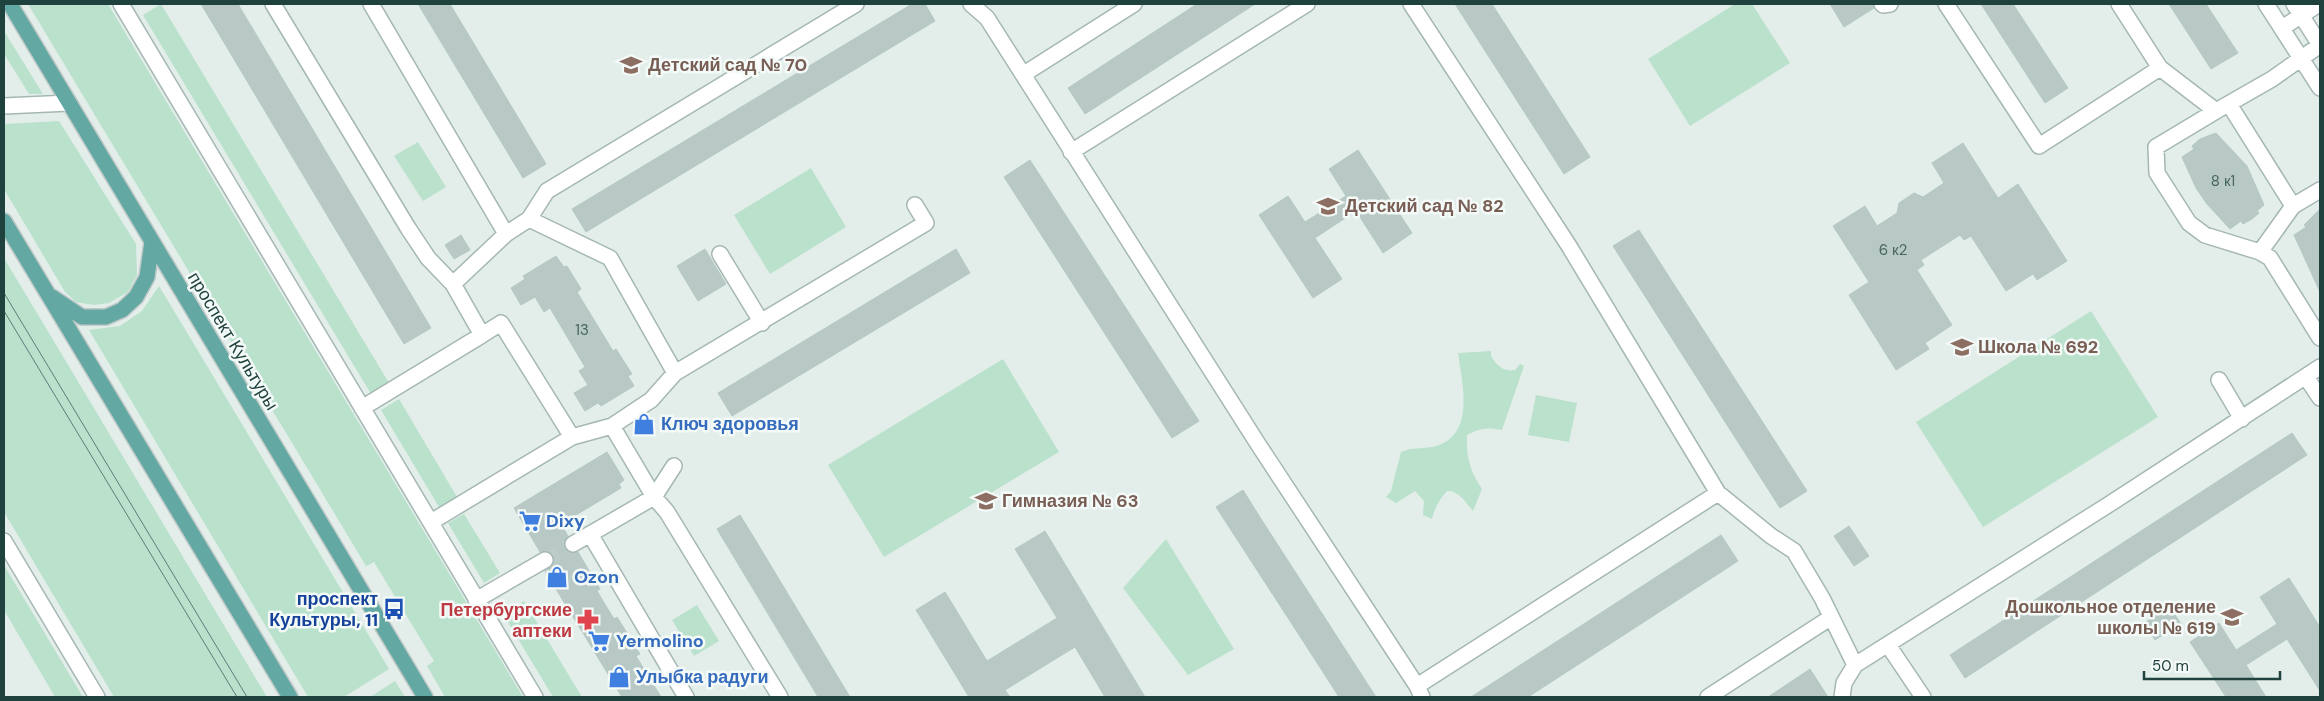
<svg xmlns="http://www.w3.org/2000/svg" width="2324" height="701" font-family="'DM Sans',sans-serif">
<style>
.green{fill:#bae1cb}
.building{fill:#b8c9c5;stroke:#b4c9c4}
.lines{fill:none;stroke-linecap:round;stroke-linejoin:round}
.minor-tunnel{stroke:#bcccc8;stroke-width:15;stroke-dasharray:15 8;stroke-linecap:butt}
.minor-casing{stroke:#a5b7b4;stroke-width:18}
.major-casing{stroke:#c1cac9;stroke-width:18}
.minor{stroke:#fff;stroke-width:15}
.major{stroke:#63a8a2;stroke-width:15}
.tram{stroke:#5b7d7a;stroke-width:1}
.labels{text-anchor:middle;stroke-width:5;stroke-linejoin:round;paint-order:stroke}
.number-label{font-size:15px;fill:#466460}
.education-label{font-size:18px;font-weight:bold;fill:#785e54;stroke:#f4faf8;text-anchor:start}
.street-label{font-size:18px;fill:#20423e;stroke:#f4faf8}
.shop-label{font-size:18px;font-weight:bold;fill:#366cbe;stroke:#f4faf8;text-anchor:start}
.transit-label{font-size:18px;font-weight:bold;fill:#164399;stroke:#f4faf8;text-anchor:end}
.health-label{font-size:18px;font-weight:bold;fill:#be3a42;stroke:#f4faf8;text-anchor:end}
</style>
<rect width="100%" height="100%" fill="#e3eeeb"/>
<path class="green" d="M28,4H108L523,697H445L427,666L434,661L374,562L366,566Z
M161,4L389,383L371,394L143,15Z
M1735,4H1752L1790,63L1690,126L1648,59Z
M4,31L43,94H29L4,54Z
M59,121L136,244L137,275L128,292L109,303L94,305L76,302L65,292L4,189V124Z
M418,142L446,187L423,201L394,156Z
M811,168L846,227L770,274L734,215Z
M4,258L267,697H114L4,512Z
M159,286L389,669L344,697H308L89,330L120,326L142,311Z
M2091,311L2158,417L1983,527L1916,422Z
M1491,351V356C1497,366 1504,372 1515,370L1520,364L1524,366L1502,430C1489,427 1479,428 1467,435C1466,457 1470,471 1482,489L1473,511C1466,503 1459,490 1447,491C1439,500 1435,507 1432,519L1423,515L1424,501L1415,491L1396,503L1386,497L1391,491L1401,452C1414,446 1427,450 1439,445C1475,432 1462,382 1458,353Z
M1003,359L1059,452L884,557L828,465Z
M1536,395L1577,403L1569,442L1528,435Z
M399,399L457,497L439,507L381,410Z
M464,514L500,573L484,583L448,523Z
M1166,539L1234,649L1188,675L1123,588Z
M4,565L83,697H55L4,610Z
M524,601L582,697H553L503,614Z
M697,605L719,641L694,656L672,620Z
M395,681L405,697H370Z"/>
<path class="building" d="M201,4H238L431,328L404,344Z
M418,4H450L546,164L523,178Z
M912,4H925L935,21L586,232L572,209Z
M1197,4H1255L1085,114L1068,88Z
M1455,4H1492L1590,157L1564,174Z
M1830,4H1873L1874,8L1844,27Z
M1981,4H2013L2068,88L2045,103Z
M2169,4H2206L2238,53L2211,69Z
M2216,133L2247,166L2264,205L2257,211L2259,213L2252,219L2243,224L2241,221L2230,229L2207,204L2196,188L2182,157L2194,149L2192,146L2200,139Z
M1963,143L1998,198L2018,184L2067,261L2037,280L2033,274L2006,291L1971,236L1964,240L1960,235L1921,260L1924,265L1917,270L1952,325L1925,343L1929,349L1896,370L1849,295L1869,282L1833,226L1865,206L1877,226L1897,213L1899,203L1914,193L1923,197L1944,183L1932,163Z
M1358,150L1412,233L1383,253L1356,211L1315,238L1342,279L1313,298L1259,215L1288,196L1305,222L1346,196L1329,169Z
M1030,160L1199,421L1172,438L1004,177Z
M2320,209V292L2294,235L2306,227L2304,225Z
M1639,230L1807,491L1780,508L1613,246Z
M461,235L470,250L454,259L445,245Z
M705,249L726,284L698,301L677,266Z
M956,249L970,273L732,416L718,393Z
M556,256L564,267L567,266L581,289L577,292L613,351L616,349L632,374L628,376L634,386L601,406L598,403L585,411L574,393L588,385L579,371L585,367L550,308L544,312L535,297L521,305L511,288L525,279L523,276Z
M2292,433L2307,455L1965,678L1950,655Z
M607,452L624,480L619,484L621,488L561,524L568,536L564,544L569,552H578L600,589L597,591L614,619L617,617L624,628L640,654L636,656L661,697H622L545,571L553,564V556L549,552H540L514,508Z
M1243,490L1263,522L1376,697H1339L1301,638L1216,507Z
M740,515L756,541L850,697H818L717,529Z
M1849,526L1869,556L1854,566L1834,536Z
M1045,531L1145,697H1105L1075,647L1005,690L1010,697H969L916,610L945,592L987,661L1057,618L1015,549Z
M1721,535L1738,561L1528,697H1471Z
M2289,578L2320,627V691L2287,639L2246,665L2266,697H2226L2190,642L2219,623L2236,650L2277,624L2260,597Z
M2170,607L2181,624L2155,640L2144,623Z
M1810,669L1828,697H1768Z"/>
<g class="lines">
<path class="minor-tunnel" d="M545,560L573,544"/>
<g class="minor-casing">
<path id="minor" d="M121,4L535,697
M273,4L408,228L428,258L453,284L482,335L362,408
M371,4L506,234
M971,4L987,18L1258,444L1417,686L1422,697
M1411,4L1569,246L1718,493L1771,536L1794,551L1822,598L1855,665
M1882,4L1883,5L1890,4
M1946,4L2039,146L2160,68
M2119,4L2160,68L2216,111L2272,79L2320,45
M2266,4L2320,88
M2294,4L2320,45
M2282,28L2319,4
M1024,74L1134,4
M2229,104L2293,206L2260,252
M4,106L69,103
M2216,111L2156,147L2157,173L2189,223L2205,235L2260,252L2270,258L2320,338
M1071,152L1307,4
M2293,206L2320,190
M529,219L547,191L856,4
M720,254L762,323
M453,284L506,234L529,219L610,258L675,373
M482,335L501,323L572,437
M2306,377L2320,398
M2219,380L2242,419
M612,426L654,497L667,512L780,697
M431,522L572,437L612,426L651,400L675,373L926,223L915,205
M590,534L686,697
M4,541L97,697
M573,544L654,497L674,466
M476,600L545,560
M1888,645L1923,697
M1417,686L1718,493
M1708,697L1830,618
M1842,697L1844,683L1855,665L2108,505L2320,367"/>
</g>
<g class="major-casing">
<path id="major" d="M10,4L425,697
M4,221L290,697
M52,297L82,317H106L122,310L136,297L147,277L152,242"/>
</g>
<use href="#minor" class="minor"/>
<use href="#major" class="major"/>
<path class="tram" d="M4,293L247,697
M4,311L237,697"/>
</g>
<defs>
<g id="school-bare" transform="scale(1.725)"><path d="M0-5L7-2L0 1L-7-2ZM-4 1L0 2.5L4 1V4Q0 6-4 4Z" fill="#8d6e63" stroke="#f4faf8" stroke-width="2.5" paint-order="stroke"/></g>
<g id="shop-bare" transform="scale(1.725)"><path d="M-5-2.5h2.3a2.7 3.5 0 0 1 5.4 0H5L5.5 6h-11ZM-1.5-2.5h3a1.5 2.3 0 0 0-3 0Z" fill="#3f7fe0" stroke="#f4faf8" stroke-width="2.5" paint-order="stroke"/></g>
<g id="supermarket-bare" transform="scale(1.725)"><path d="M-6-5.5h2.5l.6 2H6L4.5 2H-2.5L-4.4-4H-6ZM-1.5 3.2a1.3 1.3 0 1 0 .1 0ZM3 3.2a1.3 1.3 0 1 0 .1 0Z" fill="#3f7fe0" stroke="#f4faf8" stroke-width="2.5" paint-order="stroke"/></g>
<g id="bus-bare" transform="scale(1.725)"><path d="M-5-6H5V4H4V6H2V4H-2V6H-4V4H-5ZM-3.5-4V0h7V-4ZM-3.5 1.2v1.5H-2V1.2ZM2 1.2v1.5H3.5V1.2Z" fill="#1a4fb4" stroke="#f4faf8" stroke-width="2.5" paint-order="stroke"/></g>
<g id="pharmacy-bare" transform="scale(1.725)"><path d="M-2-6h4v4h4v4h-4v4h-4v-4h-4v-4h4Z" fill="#e0444e" stroke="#f4faf8" stroke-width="2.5" paint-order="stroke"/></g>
</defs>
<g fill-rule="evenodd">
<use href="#school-bare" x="631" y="65"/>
<use href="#school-bare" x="1328" y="206"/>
<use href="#school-bare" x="1962" y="347"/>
<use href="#shop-bare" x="644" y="424"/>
<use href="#school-bare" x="986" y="501"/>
<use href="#supermarket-bare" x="530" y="521"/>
<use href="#shop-bare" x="557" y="577"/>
<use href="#bus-bare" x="394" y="609"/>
<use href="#school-bare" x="2232" y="617"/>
<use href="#pharmacy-bare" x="588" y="620"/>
<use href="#supermarket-bare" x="599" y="641"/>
<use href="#shop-bare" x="619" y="677"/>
</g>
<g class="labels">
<g class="number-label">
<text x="2223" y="186">8 к1</text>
<text x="1893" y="255">6 к2</text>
<text x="582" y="335">13</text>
</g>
<g class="education-label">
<text x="648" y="71">Детский сад № 70</text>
<text x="1345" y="212">Детский сад № 82</text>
<text x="1978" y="353">Школа № 692</text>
<text x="1002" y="507">Гимназия № 63</text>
<text x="2216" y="613" text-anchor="end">Дошкольное отделение<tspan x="2216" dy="21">школы № 619</tspan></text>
</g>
<g class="street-label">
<text transform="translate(233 341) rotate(59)" y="6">проспект Культуры</text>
</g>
<g class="shop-label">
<text x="661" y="430">Ключ здоровья</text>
<text x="546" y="527">Dixy</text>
<text x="574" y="583">Ozon</text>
<text x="616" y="647">Yermolino</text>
<text x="636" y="683">Улыбка радуги</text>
</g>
<g class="transit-label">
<text x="378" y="605">проспект<tspan x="378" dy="21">Культуры, 11</tspan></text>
</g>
<g class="health-label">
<text x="572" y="616">Петербургские<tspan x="572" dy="21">аптеки</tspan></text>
</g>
</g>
<rect width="2324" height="701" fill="none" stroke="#20423e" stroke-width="10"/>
<path d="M2144 671v8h136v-8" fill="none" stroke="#20423e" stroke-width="2.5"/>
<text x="2152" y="671" font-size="15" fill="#20423e" stroke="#f4faf8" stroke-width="4" paint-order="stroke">50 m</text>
</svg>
